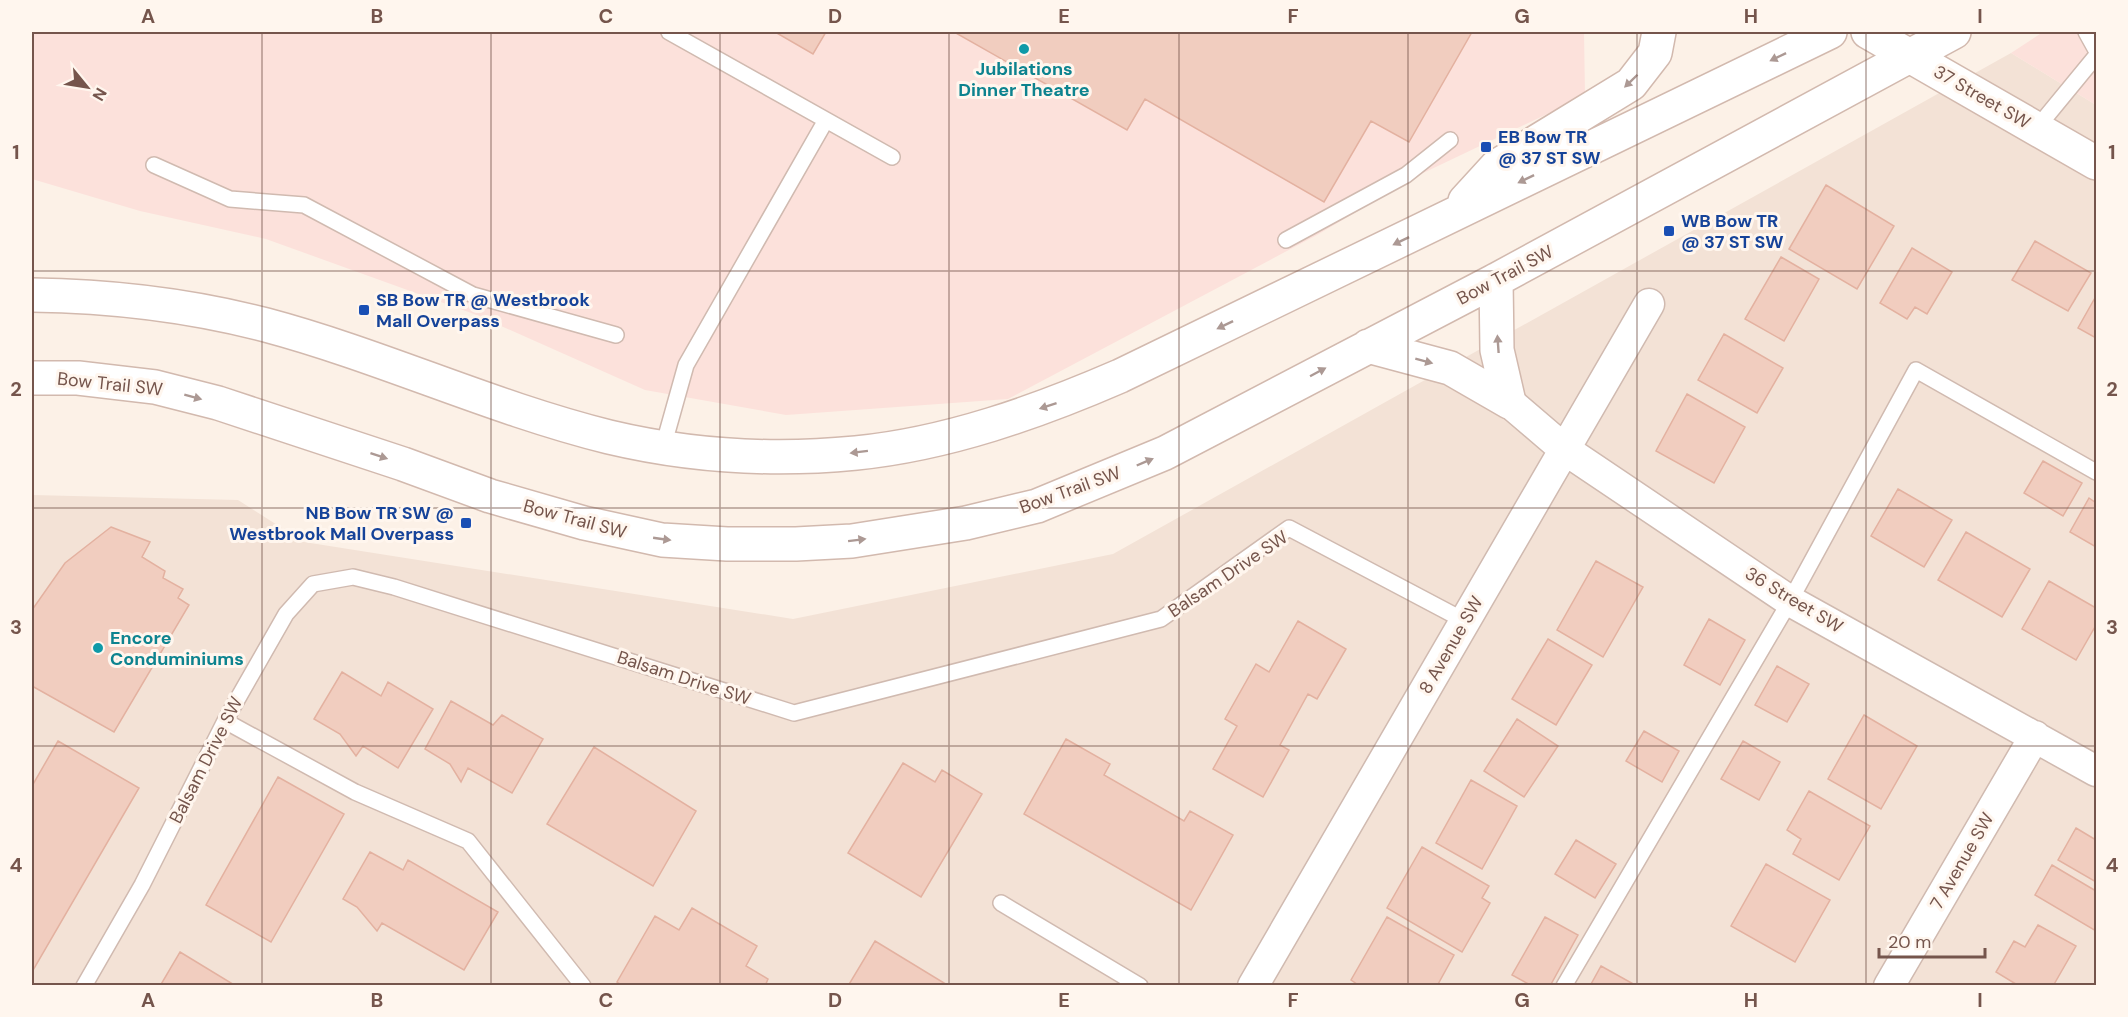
<svg xmlns="http://www.w3.org/2000/svg" width="2128" height="1017" font-family="'DM Sans',sans-serif">
<style>
.residential{fill:#f3e2d6}
.commercial{fill:#fce1db}
.building{fill:#f1cdbf;stroke:#e3b1a0;stroke-width:1.5}
.lines{fill:none;stroke-linecap:round;stroke-linejoin:round}
.lane-casing{stroke:#d0bab0;stroke-width:18}
.street-casing{stroke:#d0bab0;stroke-width:33}
.secondary-casing{stroke:#d2b9ae;stroke-width:36}
.lane{stroke:#fff;stroke-width:15}
.street{stroke:#fff;stroke-width:30}
.secondary{stroke:#fff;stroke-width:33}
.oneway{fill:#ac9994}
.grid{fill:none;stroke:#75554c;stroke-width:1.5;stroke-opacity:0.55}
.culture-dot{fill:#0f9aa8;stroke:#fff6ee;stroke-width:2}
.transit-dot{fill:#1a4fb4;stroke:#fff6ee;stroke-width:2}
.labels{text-anchor:middle;stroke-width:6;stroke-linejoin:round;paint-order:stroke}
.culture-label{font-size:18px;font-weight:bold;fill:#0d838f;stroke:#fff6ee}
.street-label{font-size:18px;fill:#75554c;stroke:#fff6ee}
.transit-label{font-size:18px;font-weight:bold;fill:#164399;stroke:#fff6ee;text-anchor:start}
.neatline{fill:none;stroke:#75554c;stroke-width:2}
.grid-label{font-size:20px;text-anchor:middle;font-weight:bold;fill:#75554c}
</style>
<rect width="100%" height="100%" fill="#fcf1e7"/>
<path class="residential" d="M2011,53L2096,105V985L32,986V495L238,500L304,542L793,619L1113,554Z"/>
<path class="commercial" d="M32,32H1584L1585,96L1419,175L1317,235L1008,399L786,415L645,390L474,314L266,239L140,211L32,179Z
M2043,32H2096V105L2011,53Z"/>
<path class="building" d="M775,32H826L813,54Z
M954,32H1472L1409,142L1371,121L1324,202L1145,99L1127,130Z
M1826,185L1894,226L1857,289L1789,249Z
M2035,241L2091,273L2068,311L2012,280Z
M1912,248L1952,272L1927,314L1915,307L1907,319L1880,303Z
M1781,257L1819,279L1784,341L1745,319Z
M2096,296V338L2078,328Z
M1724,334L1783,368L1757,413L1698,380Z
M1687,394L1745,427L1714,483L1656,451Z
M2043,461L2082,483L2063,516L2024,493Z
M1898,489L1952,520L1924,567L1871,536Z
M2089,498L2096,503V547L2070,532Z
M111,527L150,542L142,557L165,571L163,578L183,589L178,598L189,605L114,732L32,686V610L65,563Z
M1966,532L2030,569L2002,617L1938,580Z
M1596,561L1643,587L1603,657L1557,630Z
M2049,581L2096,608V625L2076,660L2022,629Z
M1709,619L1745,640L1720,685L1684,665Z
M1298,621L1346,649L1317,699L1308,694L1280,745L1289,750L1263,797L1213,769L1237,726L1225,719L1256,664L1269,672Z
M1548,639L1592,665L1556,725L1512,699Z
M1777,666L1809,684L1787,722L1755,705Z
M342,672L381,696L388,682L433,709L398,768L363,746L356,756L340,734L314,719Z
M451,701L493,725L502,715L543,739L512,793L468,768L461,782L450,764L425,749Z
M1864,715L1917,746L1881,809L1828,779Z
M1517,719L1558,746L1524,797L1484,771Z
M1644,731L1679,751L1662,782L1626,761Z
M1066,739L1110,764L1104,775L1184,821L1190,811L1233,835L1191,910L1024,814Z
M58,741L139,788L32,972V786Z
M1743,741L1780,762L1759,800L1721,779Z
M594,747L696,811L653,886L547,824Z
M903,763L935,782L942,770L982,794L921,897L848,853Z
M278,777L344,814L271,942L206,905Z
M1471,780L1517,806L1482,869L1436,843Z
M1809,791L1870,826L1839,880L1793,854L1801,839L1787,830Z
M2076,828L2096,840V882L2058,860Z
M1576,840L1616,864L1595,898L1555,874Z
M1422,847L1489,886L1482,898L1490,903L1462,952L1387,908Z
M370,852L403,870L408,860L498,912L464,970L382,923L377,931L357,907L343,899Z
M1766,864L1830,900L1795,962L1731,926Z
M2052,865L2096,891V931L2035,895Z
M692,908L757,946L746,966L768,979L765,986H623L617,982L655,916L679,930Z
M1387,917L1454,955L1437,986H1360L1351,980Z
M1545,917L1578,935L1550,986H1532L1512,975Z
M2038,925L2076,946L2053,986H2019L1996,972L2014,941L2025,947Z
M875,941L949,986H848Z
M180,952L236,986H160Z
M1601,966L1637,986H1590Z"/>
<g class="lines">
<g class="lane-casing">
<path id="lane" d="M669,32L892,157
M2086,32L2096,50
M2036,129L2096,56
M154,165L230,199L304,205L473,295L616,335
M1286,240L1406,175L1450,140
M663,447L686,365L826,120
M225,721L355,792L468,841L583,986
M1001,903L1140,986
M84,986L142,885L225,721L286,614L313,584L353,577L394,587L794,713L1161,619L1289,528L1465,621
M1564,986L1790,601L1916,370L2096,472"/>
</g>
<g class="street-casing">
<path id="street" d="M1509,402L1564,449L1790,601L2096,771
M1253,986L1649,304
M1889,986L2035,736"/>
</g>
<g class="secondary-casing">
<path id="secondary" d="M1868,32L2096,163
M1465,201L1497,166L1631,84L1655,53L1659,32
M1496,280L1497,350L1509,402
M32,295C111,296 189,305 266,325C382,356 492,408 609,437C689,456 774,461 856,453C947,444 1037,412 1120,376L1830,32
M1368,346L1450,368L1509,402
M32,378H78L155,387L218,403L403,464L490,496L584,523L662,540L727,544H796L852,541L966,523L1037,506L1165,453L1496,280L1954,32"/>
</g>
<use href="#lane" class="lane"/>
<use href="#street" class="street"/>
<use href="#secondary" class="secondary"/>
</g>
<defs><path id="oneway-solid" d="M-6-.8H1V-3.2L6.5 0L1 3.2V.8H-6Z" transform="scale(1.5)"/></defs>
<g class="oneway">
<use href="#oneway-solid" transform="translate(1778 57) rotate(154)"/>
<use href="#oneway-solid" transform="translate(1631 81) rotate(136)"/>
<use href="#oneway-solid" transform="translate(1526 179) rotate(154)"/>
<use href="#oneway-solid" transform="translate(1401 241) rotate(154)"/>
<use href="#oneway-solid" transform="translate(1225 325) rotate(154)"/>
<use href="#oneway-solid" transform="translate(1498 344) rotate(-94)"/>
<use href="#oneway-solid" transform="translate(1424 361) rotate(15)"/>
<use href="#oneway-solid" transform="translate(1318 372) rotate(-28)"/>
<use href="#oneway-solid" transform="translate(193 397) rotate(15)"/>
<use href="#oneway-solid" transform="translate(1048 406) rotate(162)"/>
<use href="#oneway-solid" transform="translate(859 452) rotate(173)"/>
<use href="#oneway-solid" transform="translate(379 456) rotate(18)"/>
<use href="#oneway-solid" transform="translate(1145 462) rotate(-23)"/>
<use href="#oneway-solid" transform="translate(662 539) rotate(8)"/>
<use href="#oneway-solid" transform="translate(857 540) rotate(-7)"/>
</g>
<path class="grid" d="M262,32V986M491,32V986M720,32V986M949,32V986M1179,32V986M1408,32V986M1637,32V986M1866,32V986M32,271H2096M32,508H2096M32,746H2096"/>
<g class="culture-dot">
<circle cx="1024" cy="49" r="6"/>
<circle cx="98" cy="648" r="6"/>
</g>
<g class="transit-dot">
<rect x="1480" y="141" width="12" height="12" rx="3"/>
<rect x="1663" y="225" width="12" height="12" rx="3"/>
<rect x="358" y="304" width="12" height="12" rx="3"/>
<rect x="460" y="517" width="12" height="12" rx="3"/>
</g>
<g class="labels">
<g class="culture-label">
<text x="1024" y="75">Jubilations<tspan x="1024" dy="21">Dinner Theatre</tspan></text>
<text x="110" y="644" text-anchor="start">Encore<tspan x="110" dy="21">Conduminiums</tspan></text>
</g>
<g class="street-label">
<text transform="translate(1982 97) rotate(30)" y="6">37 Street SW</text>
<text transform="translate(1505 275) rotate(-28)" y="6">Bow Trail SW</text>
<text transform="translate(110 384) rotate(6)" y="6">Bow Trail SW</text>
<text transform="translate(1070 490) rotate(-20)" y="6">Bow Trail SW</text>
<text transform="translate(575 519) rotate(15)" y="6">Bow Trail SW</text>
<text transform="translate(1228 574) rotate(-34)" y="6">Balsam Drive SW</text>
<text transform="translate(1794 600) rotate(31)" y="6">36 Street SW</text>
<text transform="translate(1451 645) rotate(-60)" y="6">8 Avenue SW</text>
<text transform="translate(684 678) rotate(18)" y="6">Balsam Drive SW</text>
<text transform="translate(206 760) rotate(-63)" y="6">Balsam Drive SW</text>
<text transform="translate(1962 861) rotate(-60)" y="6">7 Avenue SW</text>
</g>
<g class="transit-label">
<text x="1498" y="143">EB Bow TR<tspan x="1498" dy="21">@ 37 ST SW</tspan></text>
<text x="1681" y="227">WB Bow TR<tspan x="1681" dy="21">@ 37 ST SW</tspan></text>
<text x="376" y="306">SB Bow TR @ Westbrook<tspan x="376" dy="21">Mall Overpass</tspan></text>
<text x="454" y="519" text-anchor="end">NB Bow TR SW @<tspan x="454" dy="21">Westbrook Mall Overpass</tspan></text>
</g>
</g>
<rect width="2128" height="1017" fill="none" stroke="#fff6ee" stroke-width="66"/>
<g transform="translate(87 87) rotate(120)" stroke="#fff6ee" stroke-width="4.5" paint-order="stroke">
<path d="M0-4.5L10 22L0 15L-10 22Z" fill="#75554c"/>
<text y="-9" font-size="16" font-weight="bold" text-anchor="middle" fill="#75554c">N</text>
</g>
<path d="M1879 948v9h106v-9" fill="none" stroke="#75554c" stroke-width="3"/>
<text x="1888" y="948" font-size="18" fill="#75554c" stroke="#fff6ee" stroke-width="4.5" paint-order="stroke">20 m</text>
<rect x="33" y="33" width="2062" height="951" class="neatline"/>
<g class="grid-label">
<text x="148" y="23">A</text>
<text x="377" y="23">B</text>
<text x="606" y="23">C</text>
<text x="835" y="23">D</text>
<text x="1064" y="23">E</text>
<text x="1293" y="23">F</text>
<text x="1522" y="23">G</text>
<text x="1751" y="23">H</text>
<text x="1980" y="23">I</text>
<text x="16" y="159">1</text>
<text x="2112" y="159">1</text>
<text x="16" y="396">2</text>
<text x="2112" y="396">2</text>
<text x="16" y="634">3</text>
<text x="2112" y="634">3</text>
<text x="16" y="872">4</text>
<text x="2112" y="872">4</text>
<text x="148" y="1007">A</text>
<text x="377" y="1007">B</text>
<text x="606" y="1007">C</text>
<text x="835" y="1007">D</text>
<text x="1064" y="1007">E</text>
<text x="1293" y="1007">F</text>
<text x="1522" y="1007">G</text>
<text x="1751" y="1007">H</text>
<text x="1980" y="1007">I</text>
</g>
</svg>
